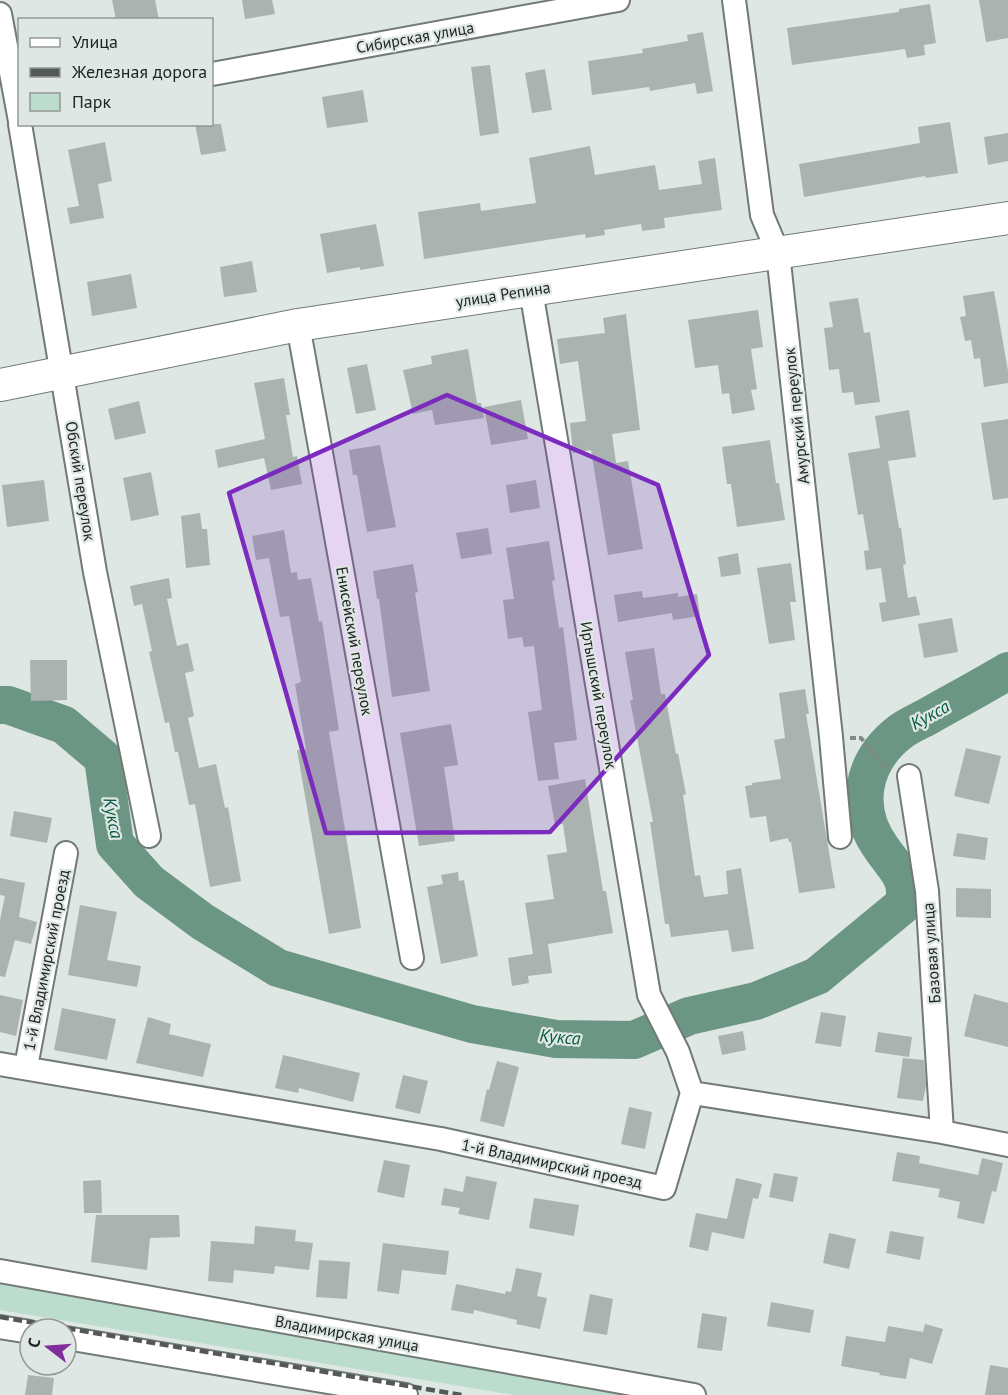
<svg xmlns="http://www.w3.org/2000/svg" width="1008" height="1395" font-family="'PT Sans',sans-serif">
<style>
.green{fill:#bcddce}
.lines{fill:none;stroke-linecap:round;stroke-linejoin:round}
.river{stroke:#6c9684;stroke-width:38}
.building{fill:#aab3af}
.street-casing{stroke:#727a76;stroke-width:26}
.secondary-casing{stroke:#727a76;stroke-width:34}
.path{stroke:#818885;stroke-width:4;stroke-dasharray:6 3;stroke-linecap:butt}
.street{stroke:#fff;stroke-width:22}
.secondary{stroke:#fff;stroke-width:32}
.rail{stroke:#545957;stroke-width:4.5;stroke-dasharray:9 4.5;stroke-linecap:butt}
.marked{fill:#7b2cbf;fill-opacity:0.2;stroke:#7b2cbf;stroke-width:4.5;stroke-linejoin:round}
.labels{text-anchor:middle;stroke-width:4.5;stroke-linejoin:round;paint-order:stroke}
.street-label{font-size:16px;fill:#212523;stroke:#dee7e3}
.water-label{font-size:18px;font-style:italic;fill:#055941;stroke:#dee7e3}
</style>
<rect width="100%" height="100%" fill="#dee7e3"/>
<path class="green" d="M0,1278L658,1395H514L0,1310Z"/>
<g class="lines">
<path class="river" d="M0,705H8L64,725L103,758L115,844L149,882L203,922L278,968L472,1024L556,1039L634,1040L689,1016L756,1001L817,976L903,905C911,880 895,868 882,849C853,810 861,762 900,732C909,725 922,720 932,714C957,700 983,686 1008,671"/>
</g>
<path class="building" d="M112,0H155L159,20H116Z
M242,0H272L275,14L245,19Z
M979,0H1008V38L986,42Z
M930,4L936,43L924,45L925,55L907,58L905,49L792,65L787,28L899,12V9Z
M703,32L713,91L697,94L695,83L650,91L649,87L592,95L588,61L643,53L642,49L688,41L687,35Z
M490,65L499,133L480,136L471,67Z
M545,69L552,110L532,113L525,73Z
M363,90L368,122L327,128L322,97Z
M950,122L958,173L926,178L925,176L804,197L799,164L920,143L918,127Z
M195,124H221L226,151L201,155Z
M1008,133V161L988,165L984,137Z
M105,142L112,181L98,184L104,218L70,224L67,208L79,206L68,150Z
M590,146L595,175L655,165L659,190L702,184L698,161L715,158L722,210L664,218L665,228L642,231L641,224L604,230L605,235L586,238L585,234L424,259L418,212L480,203L481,211L536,203L529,158Z
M376,224L384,266L360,270V267L327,273L320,234Z
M252,261L257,292L224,297L220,267Z
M131,274L137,308L92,316L87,282Z
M994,291L1008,371V383L984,387L980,358L974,359L971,340L965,341L960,317L966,316L963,296Z
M858,298L864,333L870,332L880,402L855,405L853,392L842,393L839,369L829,370L824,328L833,327L829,302Z
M758,310L763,347L751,349L757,389L751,390L755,410L732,414L729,393L722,394L718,365L695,368L688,320Z
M626,314L640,430L612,434L616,463L628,461L643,549L608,555L591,450L573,453L570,423L586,421L578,361L560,364L557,339L605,333L603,318Z
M468,349L477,403H481L484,418L435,425L432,410L450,406L413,414L403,370L432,364L431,356Z
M367,364L376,410L356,414L347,368Z
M284,378L290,415H286L293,457L297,456L302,484L271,490L264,458L218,468L215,450L265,439L254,383Z
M521,400L528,439L491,445L484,407Z
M139,401L146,433L115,440L108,409Z
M909,410L916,457L888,461L899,528H901L906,564L903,565L908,598L916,596L920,615L882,622L879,603L886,602L881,568L866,570L864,551L869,550L863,514L858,515L848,453L880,448L875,416Z
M1008,419V498L993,500L981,423Z
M770,440L776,483H779L785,520L737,527L731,484H727L722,447Z
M380,445L396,527L367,532L357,475H353L349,450Z
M151,472L159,515L131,521L123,478Z
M44,480L49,521L7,527L2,485Z
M536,480L540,508L510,513L506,485Z
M200,513L202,529H207L210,565L186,568L181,516Z
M488,528L492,554L461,559L456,533Z
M284,530L291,573L297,572L298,580L311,578L319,622L322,621L339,730L329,732L361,928L329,934L297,750L306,749L295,684L301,682L289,616L280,617L269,558L256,560L252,536Z
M549,541L555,580L552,581L559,628L563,627L577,740L554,743L559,779L538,781L528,712L542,710L534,646L524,647L522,637L508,639L503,600L514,599L506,548Z
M738,553L741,574L721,577L718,557Z
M791,563L796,602H790L795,640L769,644L757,568Z
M413,564L418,592L415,593L430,691L392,697L379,599H377L373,571Z
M169,578L172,598L167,599L177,646L188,643L194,671L185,673L194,716L188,718L199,768L216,764L225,808L228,807L241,881L210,887L195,804L189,805L178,752H175L169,722L165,723L149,652L152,651L142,604L134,606L130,586Z
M642,591L643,598L678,593V597L697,594L700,616L673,620L672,613L618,622L614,595Z
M952,618L958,652L924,658L918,624Z
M654,648L661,694H665L676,754L678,753L686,794L683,795L695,876L700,875L704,897L728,894L726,871L741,868L754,949L732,952L728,930L671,937L669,924H665L650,822H653L630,700H633L625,652Z
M30,660H67V700L31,701Z
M805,689L809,714H806L835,888L799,893L791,842H789L788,838L770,842L766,816L750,818L745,786L752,785V783L781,779L774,740L785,738L779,693Z
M451,724L458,765L444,767L455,841L419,846L400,733Z
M966,748L1001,756L989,804L954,796Z
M585,779L603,891H606L613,933L548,944L552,973L528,976L529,983L512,986L508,958L533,954L525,903L554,899L547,855L567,852L563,824L555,825L548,786Z
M14,811L52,818L47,843L10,836Z
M957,833L988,838L985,860L953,856Z
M458,872L459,881L464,880L478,956L441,964L427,887L443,884L441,875Z
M0,878L25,883L19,917L37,922L31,944L15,940L5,977L0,976V920L5,896L0,895Z
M956,888L991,889V918L956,917Z
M80,905L117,912L107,960L141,966L137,987L68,975Z
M974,994L1008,1003V1047L964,1036Z
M0,995L23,1000L16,1036L0,1032Z
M62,1008L116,1019L107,1060L54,1050Z
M821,1012L846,1016L841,1047L815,1043Z
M148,1017L171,1024L169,1034L211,1044L203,1077L136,1063Z
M743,1031L746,1050L722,1055L718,1036Z
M878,1032L912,1037L909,1057L875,1052Z
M283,1055L360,1073L353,1102L299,1088L298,1093L275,1088Z
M903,1058L924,1060L926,1086L923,1101L897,1098Z
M497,1061L519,1067L504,1127L480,1121L487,1089L489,1090Z
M403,1075L428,1081L420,1114L395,1108Z
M629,1107L652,1112L645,1149L621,1144Z
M897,1152L920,1156L919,1163L978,1175L982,1158L1003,1163L996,1192L992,1191L984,1224L957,1218L960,1202L938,1197L940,1189L892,1181Z
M384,1160L410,1165L404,1198L377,1192Z
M774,1173L798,1177L793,1202L769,1197Z
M466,1176L497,1182L489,1220L458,1214L460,1208L441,1205L444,1188L463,1192Z
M736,1178L762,1184L758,1199L753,1198L744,1239L712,1232L708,1251L689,1247L696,1213L727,1219Z
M101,1180L102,1213H84L83,1181Z
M534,1198L579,1205L574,1236L529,1228Z
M96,1215H179L180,1237L150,1238L147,1270L91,1262Z
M255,1226L296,1230L295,1241L313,1243L309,1270L275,1266L274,1274L234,1270L233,1283L208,1281L211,1241L254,1244Z
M890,1231L924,1237L920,1260L886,1253Z
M829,1233L856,1239L849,1269L823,1263Z
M383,1243L449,1251L446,1275L402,1270L399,1294L377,1291Z
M319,1260L350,1262L347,1299L316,1297Z
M516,1268L542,1273L537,1296L547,1298L540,1329L516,1324L517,1320L474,1310L473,1314L451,1310L456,1284L505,1294L506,1291L511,1292Z
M590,1294L613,1299L607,1335L583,1331Z
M771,1302L814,1310L810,1333L767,1326Z
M702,1313L727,1317L722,1351L697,1348Z
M925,1324L943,1329L932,1364L910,1358L906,1379L879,1375L880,1373L841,1366L846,1336L885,1342L888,1326L923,1332Z
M990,1365L1008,1368V1395H985Z
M28,1375L54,1378L52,1395H25Z"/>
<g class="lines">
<g class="street-casing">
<path id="street" d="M734,0L762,215L778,253L831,737L840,837
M0,14L20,121
M212,74L618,0
M20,124L95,572L149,836
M531,290L649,995L678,1052L692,1093
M298,325L412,958
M909,776L927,891L942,1132
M0,1064L441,1139L664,1188L692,1093
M26,1067L66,853
M692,1093L942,1132L1008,1145
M0,1271L694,1395
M0,1327L30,1332
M66,1338L406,1395"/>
</g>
<g class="secondary-casing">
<path id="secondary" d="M0,385L298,325L1008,218"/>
</g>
<path class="path" d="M850,738H861L886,768L891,770"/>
<use href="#street" class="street"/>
<use href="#secondary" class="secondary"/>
<path class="rail" d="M0,1317L462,1395"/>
</g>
<path class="marked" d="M447,395L658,485L709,655L550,832L326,833L229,493Z"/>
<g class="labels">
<g class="street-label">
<text transform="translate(415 37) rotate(-10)" y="6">Сибирская улица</text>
<text transform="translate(503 294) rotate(-9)" y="6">улица Репина</text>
<text transform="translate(796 416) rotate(-96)" y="6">Амурский переулок</text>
<text transform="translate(81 481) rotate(81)" y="6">Обский переулок</text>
<text transform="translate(355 641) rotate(80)" y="6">Енисейский переулок</text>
<text transform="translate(599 695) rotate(80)" y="6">Иртышский переулок</text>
<text transform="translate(931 953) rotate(-94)" y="6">Базовая улица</text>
<text transform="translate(46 960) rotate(-79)" y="6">1-й Владимирский проезд</text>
<text transform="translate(552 1163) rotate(12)" y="6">1-й Владимирский проезд</text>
<text transform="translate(347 1333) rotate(10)" y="6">Владимирская улица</text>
</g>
<g class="water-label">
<text transform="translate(930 715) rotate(-29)" y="6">Кукса</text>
<text transform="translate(113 818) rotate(79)" y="6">Кукса</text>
<text transform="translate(560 1037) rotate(5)" y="6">Кукса</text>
</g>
</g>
<rect x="18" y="18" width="195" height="108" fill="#dee7e3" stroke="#929996" stroke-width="1.5"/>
<rect x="30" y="38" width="30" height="9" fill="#ffffff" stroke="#929996" stroke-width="1.5"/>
<text x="72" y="48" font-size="18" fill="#212523">Улица</text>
<rect x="30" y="68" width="30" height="9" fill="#545957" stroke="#929996" stroke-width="1.5"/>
<text x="72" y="78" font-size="18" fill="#212523">Железная дорога</text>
<rect x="30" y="93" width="30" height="18" fill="#bcddce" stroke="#929996" stroke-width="1.5"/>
<text x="72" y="108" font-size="18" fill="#212523">Парк</text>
<g transform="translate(48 1347) rotate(287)"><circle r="28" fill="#dee7e3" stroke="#929996" stroke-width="1.5"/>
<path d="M0-4.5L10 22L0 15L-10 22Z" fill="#812d9c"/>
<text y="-9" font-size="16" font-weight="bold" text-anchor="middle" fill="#212523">С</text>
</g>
</svg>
